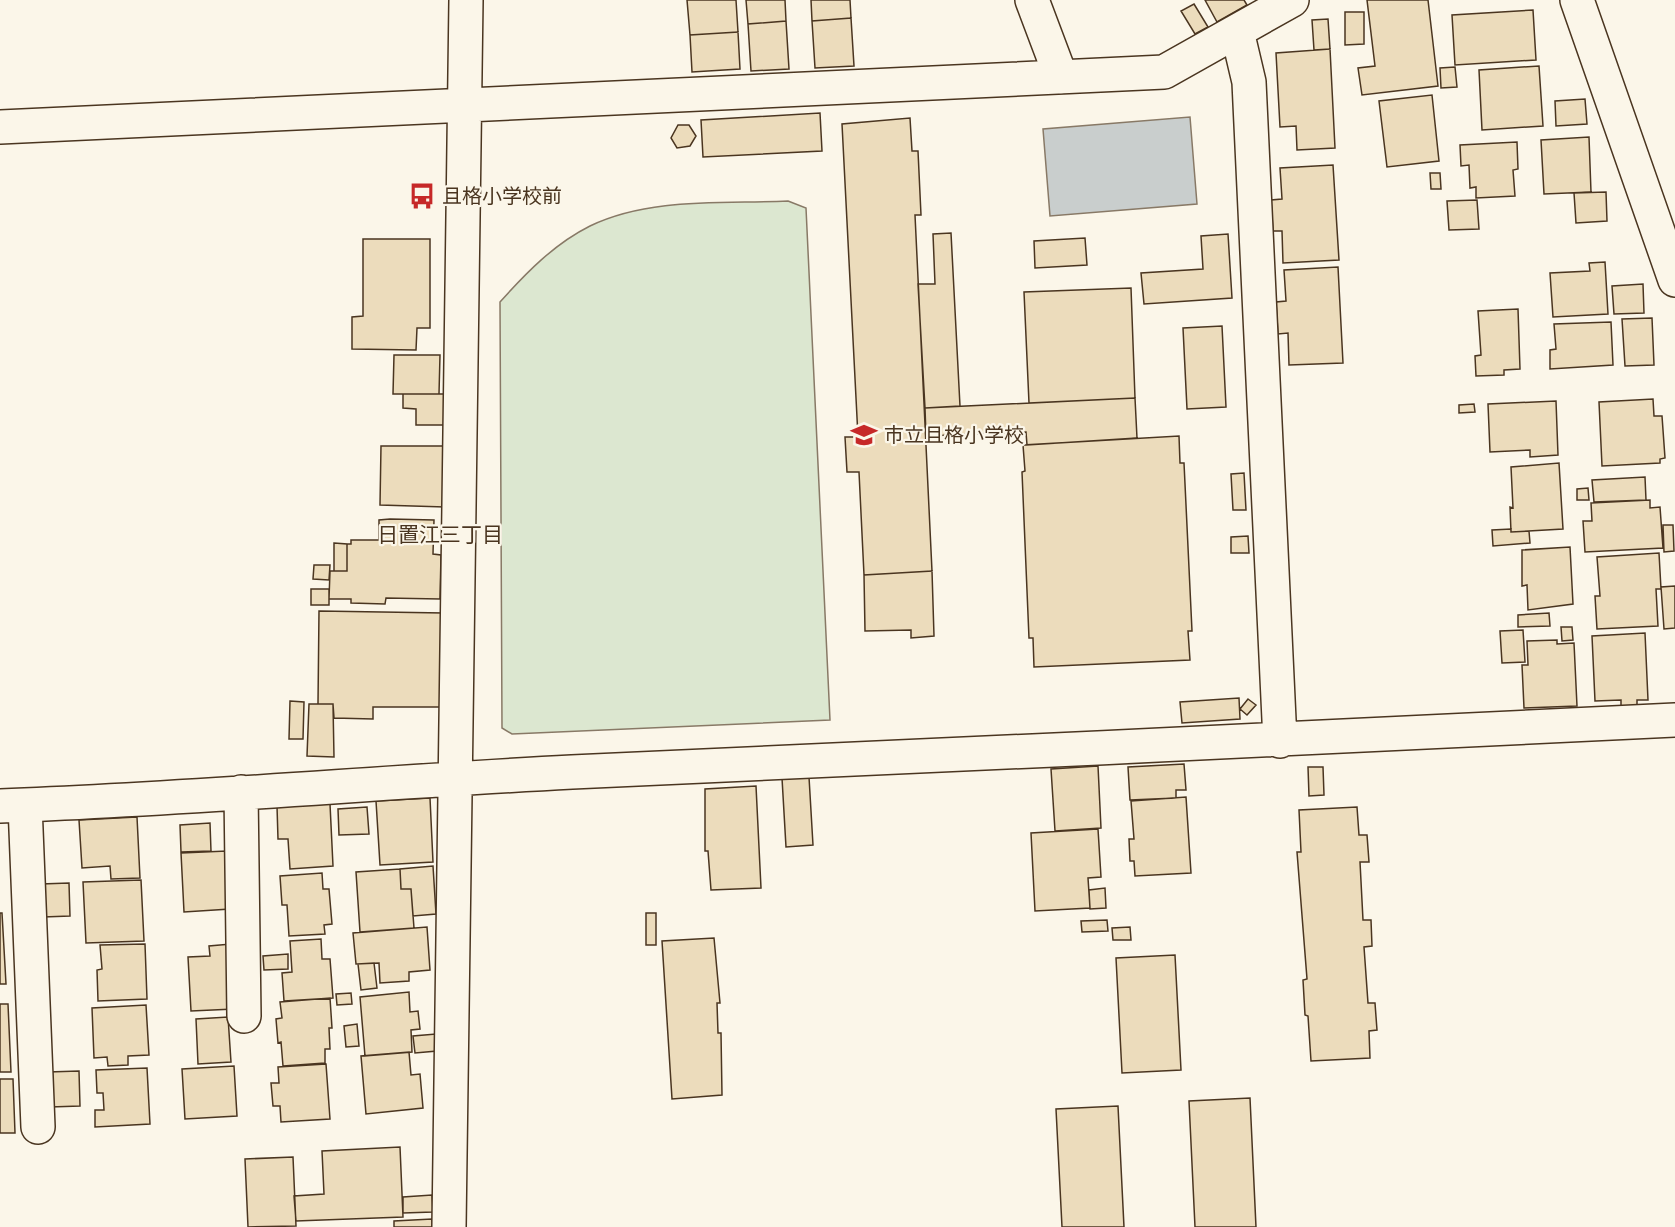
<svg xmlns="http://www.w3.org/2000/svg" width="1675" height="1227" font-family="'IBM Plex Sans','Noto Sans JP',sans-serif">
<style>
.green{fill:#dce7d0;stroke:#887966;stroke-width:1.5}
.water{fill:#c9cecd;stroke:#887966;stroke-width:1.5}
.building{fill:#ecdcbc;stroke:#4a3520;stroke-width:1.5}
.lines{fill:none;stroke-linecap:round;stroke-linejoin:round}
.minor-casing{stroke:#4a3520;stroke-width:36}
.minor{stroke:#fbf6e9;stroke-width:33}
.labels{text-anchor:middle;stroke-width:4.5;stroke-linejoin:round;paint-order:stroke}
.poi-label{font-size:20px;fill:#4a3520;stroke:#fbf6e9;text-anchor:start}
.neighbourhood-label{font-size:21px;fill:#4a3520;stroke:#fbf6e9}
</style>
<rect width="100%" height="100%" fill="#fbf6e9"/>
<path class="green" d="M788,201L806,208L830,720L512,734L502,728L500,302C526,273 554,244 590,226C650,197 724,204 788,201Z"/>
<path class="water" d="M1190,117L1197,204L1050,216L1043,129Z"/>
<path class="building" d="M687,0H736L738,32L690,35Z
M746,0H785L786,21L748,24Z
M811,0H850L851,18L812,21Z
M1205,0H1244L1247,5L1217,22Z
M1367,0H1428L1438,86L1362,95L1358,68L1375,66Z
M1194,4L1208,27L1195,34L1181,11Z
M1533,10L1536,60L1455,65L1452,15Z
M1345,12H1364V44L1345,45Z
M851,18L854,66L815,68L812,21Z
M1328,19L1330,49L1314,50L1312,20Z
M786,21L789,69L751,71L748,24Z
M738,32L740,69L692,72L690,35Z
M1330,49L1335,148L1297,150L1296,126L1280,127L1276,53Z
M1539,66L1543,126L1482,130L1479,70Z
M1455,67L1457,87L1441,88L1440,68Z
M1432,95L1439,161L1387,167L1379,101Z
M1585,99L1587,124L1556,126L1555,101Z
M820,113L822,151L703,157L701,120Z
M910,118L912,151H918L921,215H915L932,571L864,575L859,472H847L845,437H858L842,124Z
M678,125H689L696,136L690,146L677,148L671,138Z
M1589,137L1591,192L1544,194L1541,140Z
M1517,142L1518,169L1513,170L1515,196L1476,198V187L1470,188L1469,165L1461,166L1460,145Z
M1333,165L1339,260L1283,263L1282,231H1273L1271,200L1282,199L1280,168Z
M1430,173H1440L1441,189H1431Z
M1606,192L1607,221L1576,223L1574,193Z
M1477,200L1479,229L1449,230L1447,201Z
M951,233L960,406L925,408L918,284H935L933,234Z
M1228,234L1232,298L1144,304L1141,273L1203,269L1201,236Z
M1085,238L1087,265L1035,268L1034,241Z
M363,239H430V328H417L416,350L352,349V317L363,316Z
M1605,262L1608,314L1553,317L1550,273L1590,271L1589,263Z
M1338,267L1343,363L1289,365L1288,333L1278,334L1276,302L1286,301L1284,270Z
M1643,284L1644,313L1614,314L1612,286Z
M1131,288L1135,398L1029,403L1024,292Z
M1518,309L1520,369L1504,370V375L1476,376L1475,356L1481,355L1478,311Z
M1652,318L1654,365L1625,366L1622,319Z
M1611,322L1613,365L1550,369V350L1556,349L1554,324Z
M1222,326L1226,407L1187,409L1183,328Z
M394,355H440L439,394H393Z
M403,394H446V425H416V409L403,408Z
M1135,398L1137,438L1027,445L1026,432L926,436L925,408Z
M1653,399L1654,416H1662L1665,458L1660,459V463L1602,466L1599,402Z
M1556,401L1558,455L1530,457V450L1490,452L1488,404Z
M1474,404L1475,412L1459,413V405Z
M1179,436L1180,463H1184L1192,631H1188L1190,660L1034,667L1033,638H1029L1022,472L1025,471L1023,445Z
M381,446H445V507L380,505Z
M1559,463L1563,529L1511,532L1510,507L1513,508L1511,467Z
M1244,473L1246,510H1233L1231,474Z
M1645,477L1646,500L1594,502L1592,480Z
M1588,488L1589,500H1577V489Z
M1650,500V508L1660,507L1663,548L1585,552L1583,521H1592L1591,503Z
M390,519L434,520L433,554L441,555L440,599L386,598L385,604L351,603V599H329L330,571H347V544H351V540H379V520Z
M1663,525H1673L1674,551L1664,552Z
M1511,529V532L1529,531L1530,543L1493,546L1492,530Z
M1248,536L1249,553H1231V537Z
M334,543L347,544V571H334Z
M1570,547L1573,604L1528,610L1527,585L1522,586V550Z
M1659,553L1661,589H1656L1658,626L1597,629L1595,596H1600L1597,557Z
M314,565H330L329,580L313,579Z
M932,571L934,636L911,638V630L865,631L864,575Z
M1675,586V628L1664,629L1661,587Z
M311,589H329V605H311Z
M319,611L444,613L443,707H373V719L334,718L333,704H318Z
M1549,613L1550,626L1518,627V615Z
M1561,627H1572L1573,640L1562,641Z
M1523,630L1525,662L1502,663L1500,631Z
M1645,633L1648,700H1637V706H1621V700L1595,701L1592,636Z
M1557,640V644L1574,643L1577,706L1524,708L1522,665H1528L1527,641Z
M1239,698L1240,719L1182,723L1180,702Z
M1248,699L1256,705L1247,715L1240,709Z
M290,701L304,702L303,739H289Z
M309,704H333L334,757L307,756Z
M1184,764L1186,790H1176V798L1130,800L1128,767Z
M1098,766L1101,828L1055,831L1051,769Z
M1308,767H1323L1324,795L1309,796Z
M809,777L813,845L786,847L782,778Z
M756,786L761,888L711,890L708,851H705V789Z
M1186,797L1191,873L1135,876L1134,861H1130L1129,839H1134L1131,801Z
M430,798L433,862L380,865L376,801Z
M330,804L333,866L290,869L288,839H278L277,806Z
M367,807L369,834L339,835L338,809Z
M1357,807L1359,835H1367L1369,862H1360L1363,920H1371L1372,946L1364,947L1368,1003H1375L1377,1030L1369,1031L1370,1058L1311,1061L1308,1016L1305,1015L1303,980L1307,979L1297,852H1301L1299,810Z
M137,817L140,878L111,879L110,866L82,868L79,820Z
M210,823L211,851L181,852L180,825Z
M1098,829L1101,877L1088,878L1090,908L1035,911L1031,833Z
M227,851L230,909L184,912L181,853Z
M433,866L436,914L413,916L411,889H401L400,869Z
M400,869L401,889H411L414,928L360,932L356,872Z
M322,873L323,889H329L332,924L324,925L325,934L289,936L287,905H282L280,876Z
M141,880L144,941L86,943L83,882Z
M69,883L70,916L43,917L41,884Z
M1105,888L1106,908L1090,909L1089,890Z
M0,913H2L6,984H0Z
M646,913H656V945H646Z
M1107,920L1108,931L1082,932L1081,921Z
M427,927L430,970L409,972V981L380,983L379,963L356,964L353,933Z
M1130,927L1131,940H1113L1112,928Z
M714,938L720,1003H717L718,1033H721L722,1095L672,1099L662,941Z
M321,939L322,959H330L333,998L284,1001L282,973L292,972L290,941Z
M145,944L147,999L98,1001L97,970L102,969L100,945Z
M231,944L234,1009L191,1011L188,957L210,956L209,946Z
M288,954V969L264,970L263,956Z
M1175,955L1181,1070L1122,1073L1116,958Z
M374,963L377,988L361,990L358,964Z
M409,992L410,1012L418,1011L420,1029L411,1030L412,1052L365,1056L360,997Z
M351,993L352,1004L337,1005L336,994Z
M330,998L332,1028H329L330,1049H325V1063L283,1066L281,1042L278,1043L276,1019L282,1018L280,1002Z
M0,1004H8L11,1072H0Z
M146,1005L149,1055L128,1056V1065L108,1066L107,1057L94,1058L92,1008Z
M228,1017L231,1062L198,1064L196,1019Z
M357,1024L359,1046L346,1047L344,1026Z
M436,1034L437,1051L415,1053L413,1036Z
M409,1052L411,1075L420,1074L423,1108L366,1114L361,1056Z
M326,1064L330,1119L281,1122L280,1106H273L271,1083H279L278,1067Z
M234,1066L237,1116L185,1119L182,1069Z
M147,1068L150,1124L95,1127V1110H104L103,1093H97L96,1070Z
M79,1071L80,1106L50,1107L48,1072Z
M0,1079H13L15,1133H0Z
M1250,1098L1256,1227H1195L1189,1101Z
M1118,1106L1124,1227H1062L1056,1109Z
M400,1147L403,1217L296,1221L294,1196L324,1194L322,1151Z
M293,1157L296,1226L248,1227L245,1159Z
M432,1195L433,1212L403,1213V1197Z
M432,1219L433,1227H394V1221Z"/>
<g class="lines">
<g class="minor-casing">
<path id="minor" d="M1032,0L1061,77
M1577,0L1675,280
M1237,31L1249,82L1280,741
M0,127L1164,72L1292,0
M241,792L244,1016
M25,805L38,1127
M0,806C191,799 381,782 572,772C940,754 1307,740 1675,720
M449,1227L466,0"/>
</g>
<use href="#minor" class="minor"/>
</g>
<defs>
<g id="bus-bare" transform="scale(2.07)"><path d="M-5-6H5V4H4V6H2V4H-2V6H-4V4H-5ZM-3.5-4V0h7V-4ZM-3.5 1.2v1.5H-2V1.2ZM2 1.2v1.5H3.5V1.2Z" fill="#c62828" stroke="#fbf6e9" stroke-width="2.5" paint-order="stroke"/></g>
<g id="school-bare" transform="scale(2.07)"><path d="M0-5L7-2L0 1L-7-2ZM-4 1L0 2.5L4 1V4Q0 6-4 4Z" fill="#c62828" stroke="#fbf6e9" stroke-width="2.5" paint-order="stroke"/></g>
</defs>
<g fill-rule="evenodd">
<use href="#bus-bare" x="422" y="196"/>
<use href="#school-bare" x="864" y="435"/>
</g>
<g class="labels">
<g class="poi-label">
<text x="442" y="203">且格小学校前</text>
<text x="884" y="442">市立且格小学校</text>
</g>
<g class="neighbourhood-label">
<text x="440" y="542">日置江三丁目</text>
</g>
</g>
</svg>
